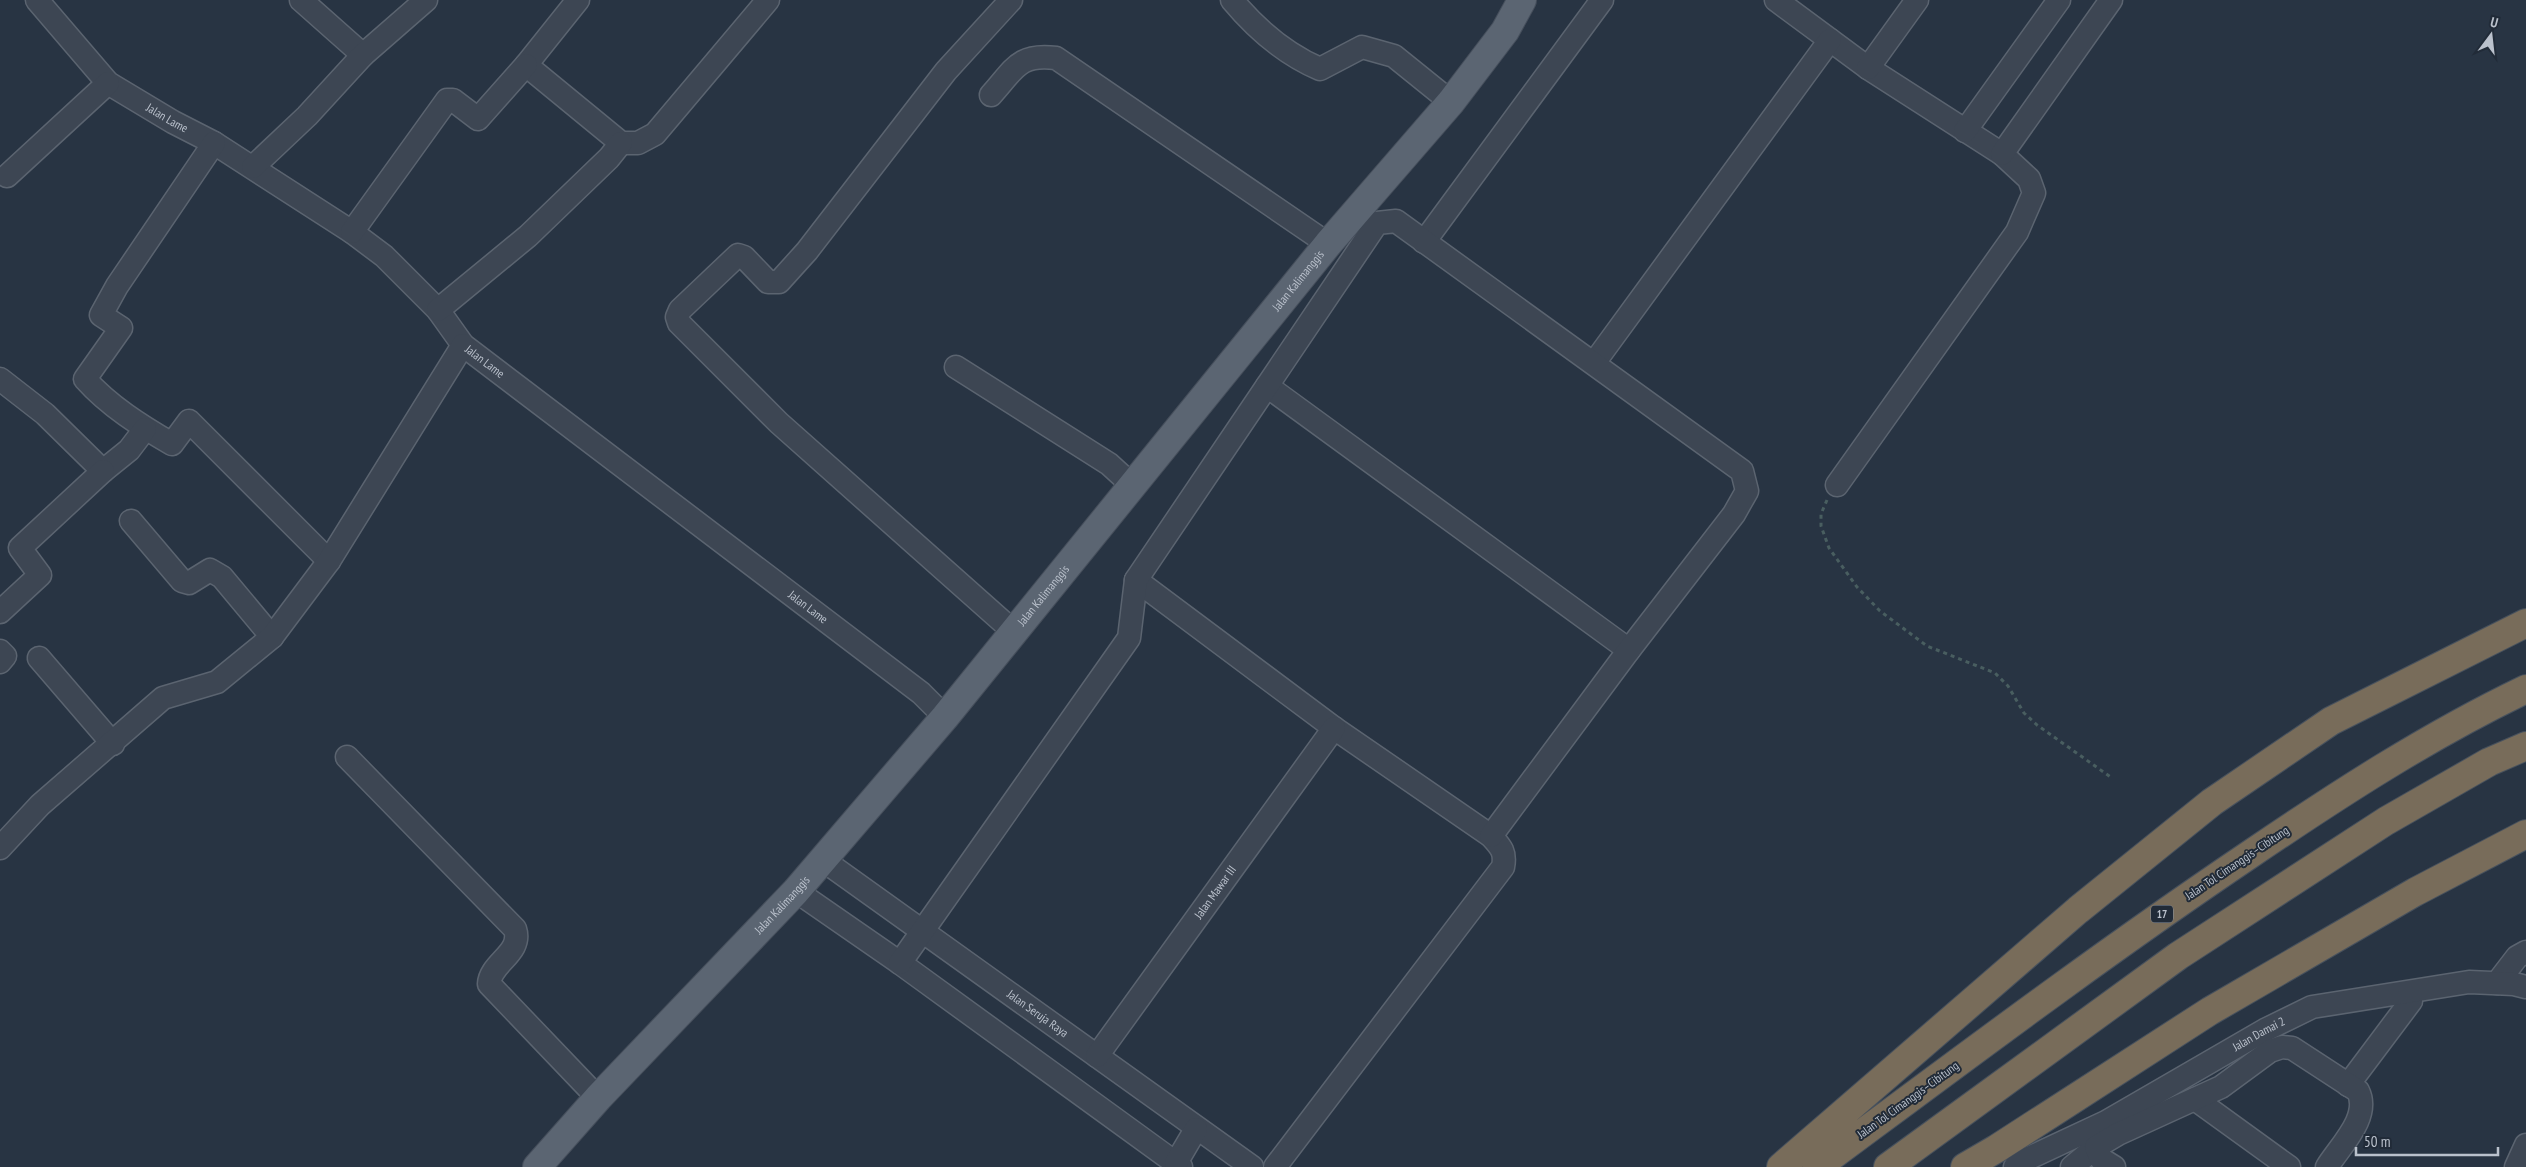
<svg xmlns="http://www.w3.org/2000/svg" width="2526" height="1167" font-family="'PT Sans Narrow',sans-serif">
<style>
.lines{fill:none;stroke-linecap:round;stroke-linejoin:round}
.minor-casing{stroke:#5b6470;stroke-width:25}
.major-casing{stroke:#464f5c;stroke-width:30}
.highway-casing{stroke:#47515d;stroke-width:30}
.path{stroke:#495e60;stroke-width:3;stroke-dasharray:4 4;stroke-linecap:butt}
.minor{stroke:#3d4653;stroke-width:22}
.major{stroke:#5b6572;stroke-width:28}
.highway{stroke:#786c5a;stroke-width:28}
.labels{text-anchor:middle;stroke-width:4;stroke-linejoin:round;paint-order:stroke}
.shield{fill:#212b38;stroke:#8c94a0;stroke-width:1}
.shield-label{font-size:11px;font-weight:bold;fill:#bac1cc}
.street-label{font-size:12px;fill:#bac1cc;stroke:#212b38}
</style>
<rect width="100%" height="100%" fill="#283443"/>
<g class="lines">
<g class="minor-casing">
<g id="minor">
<path id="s1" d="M37,0L108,83L173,122L214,143L352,232L384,256L438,310L463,345L921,693L945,717"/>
<path d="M301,0L363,55"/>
<path d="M578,0L526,65L621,143H638L655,134L768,0"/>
<path d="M1011,0L946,71L807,251L779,282H768L744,257L738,255L680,310L677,317L679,323L779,423L1013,631"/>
<path d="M1232,0C1257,30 1285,54 1320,69L1362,47L1394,56L1451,102"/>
<path d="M1776,0L1868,68L2002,154L2029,179L2034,193L2017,232L1837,485"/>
<path d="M1868,68L1917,0"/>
<path d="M991,95C1014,70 1018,53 1056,58L1328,244"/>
<path d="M1965,131L2059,0"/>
<path d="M214,143L117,286L101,315L121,328L85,379C109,406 141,426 172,444L189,421L329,561"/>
<path d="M2002,154L2111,0"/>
<path d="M253,167L307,116L363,55L426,0"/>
<path d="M7,176L108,83"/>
<path d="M352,232L447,100H453L478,119L526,65"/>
<path d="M1424,242L1602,0"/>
<path d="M438,310L528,236L609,158L621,143"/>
<path d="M1594,363L1830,40"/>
<path d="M956,367L1109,464L1132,485"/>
<path d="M0,379L45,414L103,471L129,450L145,429"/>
<path d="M1267,386L1629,650"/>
<path d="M131,521L182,581L189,583L210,570L222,577L272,637"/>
<path d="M1136,580L1334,728L1491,836C1501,847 1506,852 1503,867L1275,1167"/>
<path d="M0,612L40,575L20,548L103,471"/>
<path d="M0,651L5,656L0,662"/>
<path d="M39,658L113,744"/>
<path d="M347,757L515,929C523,953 490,963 489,984L598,1098"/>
<path d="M0,848L40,805L163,698L217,682L272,637L329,561L463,345"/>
<path id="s2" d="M823,860L1252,1167"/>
<path d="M796,891L900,963L1181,1167"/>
<path d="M900,963L1129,638L1136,580L1377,223L1396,221L1742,471L1747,491L1734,514L1629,650L1491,836"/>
<path d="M2497,983L2517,957L2526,952"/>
<path id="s3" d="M1097,1056L1334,728"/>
<path d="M2348,1085L2411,1001"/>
<path d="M2195,1099L2289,1167"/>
<path d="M1176,1163L1196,1129"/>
<path id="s4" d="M2015,1167L2029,1158L2106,1122L2265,1030L2312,1007L2469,982L2514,984L2526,987"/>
<path d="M2072,1167L2096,1147"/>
<path d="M2114,1167L2101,1159L2096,1147L2118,1134L2221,1087L2270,1051L2282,1047L2292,1048L2358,1091C2371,1117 2340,1146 2327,1167"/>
<path d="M2516,1167L2526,1145"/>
</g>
</g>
<g class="major-casing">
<g id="major">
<path id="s5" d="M537,1167L598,1098L796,891L945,717L1328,244L1451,102L1505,31L1522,0"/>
</g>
</g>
<g class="highway-casing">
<path id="highway" d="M1781,1167L2078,910L2212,802L2331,721L2526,623
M1817,1167C1960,1061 2102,954 2249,855C2339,794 2428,736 2526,689
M1888,1167L2178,956L2386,821L2489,762L2526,746
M1965,1167L1996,1149L2210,1011L2415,892L2526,834"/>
</g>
<path class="path" d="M1827,500L1821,514V526L1829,548L1857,587L1880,611L1927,646L1995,673L2008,686L2024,713L2037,725L2112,778"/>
<use href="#minor" class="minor"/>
<use href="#major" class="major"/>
<use href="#highway" class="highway"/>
</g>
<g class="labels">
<rect class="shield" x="2151" y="905.5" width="22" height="17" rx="4"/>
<g class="shield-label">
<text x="2162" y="918">17</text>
</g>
<g class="street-label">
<text dy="4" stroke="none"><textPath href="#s1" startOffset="178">Jalan Lame</textPath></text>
<text dy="4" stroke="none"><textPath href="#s5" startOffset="1169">Jalan Kalimanggis</textPath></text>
<text dy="4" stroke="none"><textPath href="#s1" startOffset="582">Jalan Lame</textPath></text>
<text dy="4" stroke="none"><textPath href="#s5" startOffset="764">Jalan Kalimanggis</textPath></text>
<text dy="4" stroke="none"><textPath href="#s1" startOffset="988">Jalan Lame</textPath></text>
<text transform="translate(2237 863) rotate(-34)" y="4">Jalan Tol Cimanggis–Cibitung</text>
<text dy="4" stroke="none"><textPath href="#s3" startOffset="202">Jalan Mawar III</textPath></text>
<text dy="4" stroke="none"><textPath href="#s5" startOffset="359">Jalan Kalimanggis</textPath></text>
<text dy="4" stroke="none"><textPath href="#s2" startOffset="264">Jalan Seruja Raya</textPath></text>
<text dy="4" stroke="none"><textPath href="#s4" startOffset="278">Jalan Damai 2</textPath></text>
<text transform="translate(1908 1100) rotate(-36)" y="4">Jalan Tol Cimanggis–Cibitung</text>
</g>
</g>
<g transform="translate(2491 35) rotate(15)" stroke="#212b38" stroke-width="4" paint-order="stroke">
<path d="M0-4L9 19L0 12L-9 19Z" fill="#bac1cc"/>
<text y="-8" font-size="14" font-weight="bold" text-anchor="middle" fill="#bac1cc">U</text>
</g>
<path d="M2356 1147v8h142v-8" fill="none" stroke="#bac1cc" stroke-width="2.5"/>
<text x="2364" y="1147" font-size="15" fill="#bac1cc" stroke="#212b38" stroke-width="4" paint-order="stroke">50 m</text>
</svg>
